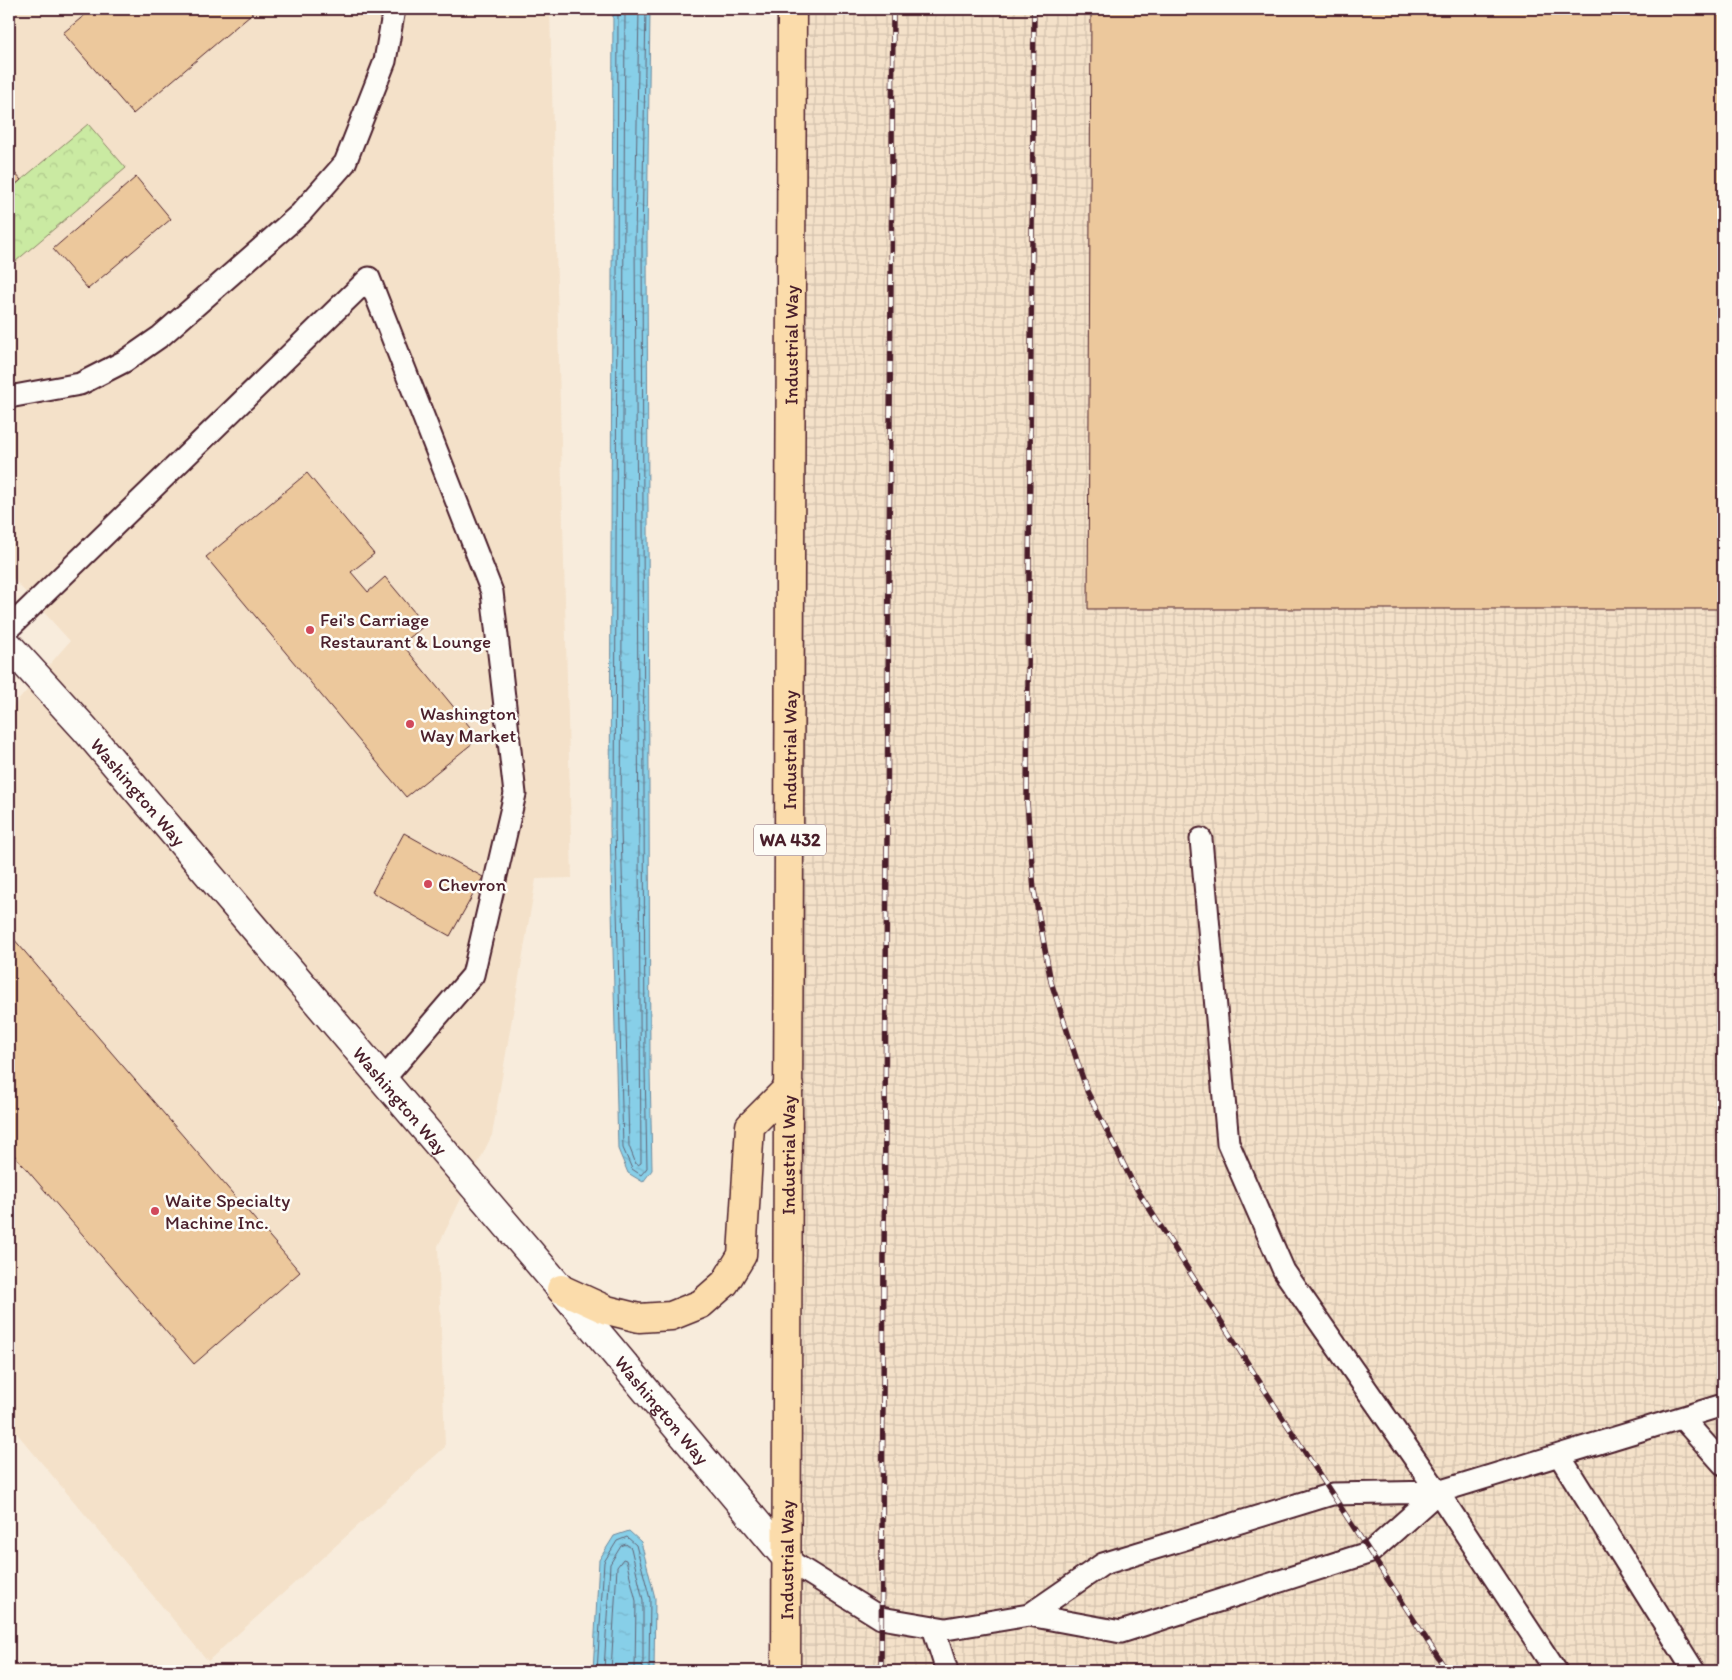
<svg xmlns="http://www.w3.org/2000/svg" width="1732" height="1680" font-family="Itim,sans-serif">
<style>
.built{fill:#f4e1c9}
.industrial{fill:url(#industrial-grid)}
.park{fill:url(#park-crowns);stroke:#8a8466}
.water{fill:url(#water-ripples);stroke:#6f899c}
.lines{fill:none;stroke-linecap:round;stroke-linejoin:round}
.shore{stroke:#626577;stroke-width:1}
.building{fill:#ecc89c;stroke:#4a1f2b}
.lane-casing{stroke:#4a1f2b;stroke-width:25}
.secondary-casing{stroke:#4a1f2b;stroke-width:31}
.primary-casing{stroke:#4a1f2b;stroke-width:31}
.lane{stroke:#fdfcf7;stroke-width:21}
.secondary{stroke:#fdfcf7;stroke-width:28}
.primary{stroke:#fbdcab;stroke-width:28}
.rail-casing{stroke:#4a1f2b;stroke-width:5.5}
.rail{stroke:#fdfcf7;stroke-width:4;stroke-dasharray:11;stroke-linecap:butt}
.poi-dot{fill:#d1495b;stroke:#fdfcf7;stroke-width:2}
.labels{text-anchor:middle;stroke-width:5;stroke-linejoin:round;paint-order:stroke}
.shield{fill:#fdfcf7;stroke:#806168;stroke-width:1}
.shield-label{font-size:18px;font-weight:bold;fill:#4a1f2b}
.street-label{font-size:19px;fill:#4a1f2b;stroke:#fdfcf7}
.poi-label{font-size:19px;fill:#4a1f2b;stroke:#fdfcf7;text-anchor:start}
</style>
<defs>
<pattern id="industrial-grid" width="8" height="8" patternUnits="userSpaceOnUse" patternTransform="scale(1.25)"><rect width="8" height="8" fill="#f4e1c9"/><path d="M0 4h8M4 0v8" fill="none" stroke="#d3c1ad"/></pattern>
<pattern id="park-crowns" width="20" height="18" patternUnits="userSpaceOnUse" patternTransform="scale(1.25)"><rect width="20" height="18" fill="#caeaa2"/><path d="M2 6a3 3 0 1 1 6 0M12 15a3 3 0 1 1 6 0" fill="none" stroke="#afc88c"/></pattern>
<pattern id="water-ripples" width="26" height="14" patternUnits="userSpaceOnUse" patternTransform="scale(1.25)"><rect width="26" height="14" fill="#87cfe8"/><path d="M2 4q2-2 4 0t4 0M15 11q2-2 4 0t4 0" fill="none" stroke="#76b1c7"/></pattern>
</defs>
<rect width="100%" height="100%" fill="#f8ecdc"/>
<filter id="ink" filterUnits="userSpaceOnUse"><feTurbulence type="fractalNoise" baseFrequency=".02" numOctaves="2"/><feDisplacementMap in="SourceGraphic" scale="10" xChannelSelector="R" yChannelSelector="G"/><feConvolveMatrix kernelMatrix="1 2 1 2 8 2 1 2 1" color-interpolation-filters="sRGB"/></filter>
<g filter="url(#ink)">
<path class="built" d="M9,9H550L572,878L536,879L492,1135L438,1246L445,1447L208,1661L9,1424V711L70,641L9,574Z"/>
<path class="industrial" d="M792,9H1723V1671H786Z"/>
<path class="park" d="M88,124L126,168L9,267V190Z"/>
<path class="water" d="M613,9H650L647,241L650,1068L652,1170L643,1182L628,1173L618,1149L610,828Z
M629,1531L641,1542L655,1598L654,1671H593L599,1560L614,1536Z"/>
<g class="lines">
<path class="shore" d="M618,9L615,828L623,1148L632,1169L641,1175L647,1168L645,1068L642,241L646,9
M625,9L621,828L629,1146L636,1164L638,1165L641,1163L635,241L639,9
M597,1671L604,1562L617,1541L627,1537L636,1545L650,1599L649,1671
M604,1671L610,1564L621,1546L626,1544L631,1548L643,1600V1671
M611,1671L617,1567L623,1559L626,1560L636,1601L635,1671"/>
</g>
<path class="building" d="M92,9H257L133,114L63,33Z
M1091,9H1723V750H1720L1723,609H1088Z
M9,166L21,180L9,190Z
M136,177L171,219L88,289L53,249Z
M307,473L374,554L351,572L368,592L385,577L425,625L402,644L479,738L406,797L206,557Z
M404,833L483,877L450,936L372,892Z
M13,938L300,1272L194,1364L9,1149V941Z"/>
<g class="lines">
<g class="lane-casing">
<path id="lane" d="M9,397L80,384L125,361L161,336L300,214L345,163L385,61L394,9
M9,628L369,278L492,592L515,794L473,975L383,1080
M1201,839L1228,1143L1284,1271L1438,1492L1556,1671
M1682,1418L1723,1464
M1559,1455L1694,1671
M1438,1492L1371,1552L1121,1632L1029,1615L1103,1564L1332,1494L1438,1492L1723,1405
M788,1560L881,1618L946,1629L1029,1615
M933,1627L947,1671"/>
</g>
<g class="secondary-casing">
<g id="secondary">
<path id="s1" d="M9,646L85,729L561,1289L788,1560"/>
</g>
</g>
<g class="primary-casing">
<g id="primary">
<path d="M561,1289L607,1310L639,1318L671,1316L701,1304L725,1283L742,1255L750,1126L789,1087"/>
<path id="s2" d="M786,1671L792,9"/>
</g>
</g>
<use href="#lane" class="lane"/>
<use href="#secondary" class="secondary"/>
<use href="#primary" class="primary"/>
<g class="rail-casing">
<path id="rail" d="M1034,9L1027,802L1034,890L1051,982L1087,1091L1133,1183L1275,1406L1447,1671
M881,1671L893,9"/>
</g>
<use href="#rail" class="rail"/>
</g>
</g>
<g class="poi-dot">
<circle cx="310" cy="630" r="5"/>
<circle cx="410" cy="724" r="5"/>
<circle cx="428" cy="884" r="5"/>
<circle cx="155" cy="1211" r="5"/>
</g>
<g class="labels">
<rect class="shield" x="754" y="824.5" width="72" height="31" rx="4"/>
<g class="shield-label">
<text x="790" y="846">WA 432</text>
</g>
<g class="street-label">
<text dy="7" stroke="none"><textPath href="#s2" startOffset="1326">Industrial Way</textPath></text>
<text dy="7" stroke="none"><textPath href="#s2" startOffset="921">Industrial Way</textPath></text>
<text dy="7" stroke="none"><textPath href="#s1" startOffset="195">Washington Way</textPath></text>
<text dy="7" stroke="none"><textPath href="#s1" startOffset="600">Washington Way</textPath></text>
<text dy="7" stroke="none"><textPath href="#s2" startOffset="516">Industrial Way</textPath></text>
<text dy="7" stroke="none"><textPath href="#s1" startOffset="1005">Washington Way</textPath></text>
<text dy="7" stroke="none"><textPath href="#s2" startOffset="111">Industrial Way</textPath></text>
</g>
<g class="poi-label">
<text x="320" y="626">Fei's Carriage<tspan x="320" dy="22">Restaurant &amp; Lounge</tspan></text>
<text x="420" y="720">Washington<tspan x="420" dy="22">Way Market</tspan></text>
<text x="438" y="891">Chevron</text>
<text x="165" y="1207">Waite Specialty<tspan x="165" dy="22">Machine Inc.</tspan></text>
</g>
</g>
<rect width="1732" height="1680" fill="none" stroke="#fdfcf7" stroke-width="30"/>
<rect x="15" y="15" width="1702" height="1650" fill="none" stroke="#4a1f2b" stroke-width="2" filter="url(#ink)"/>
</svg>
